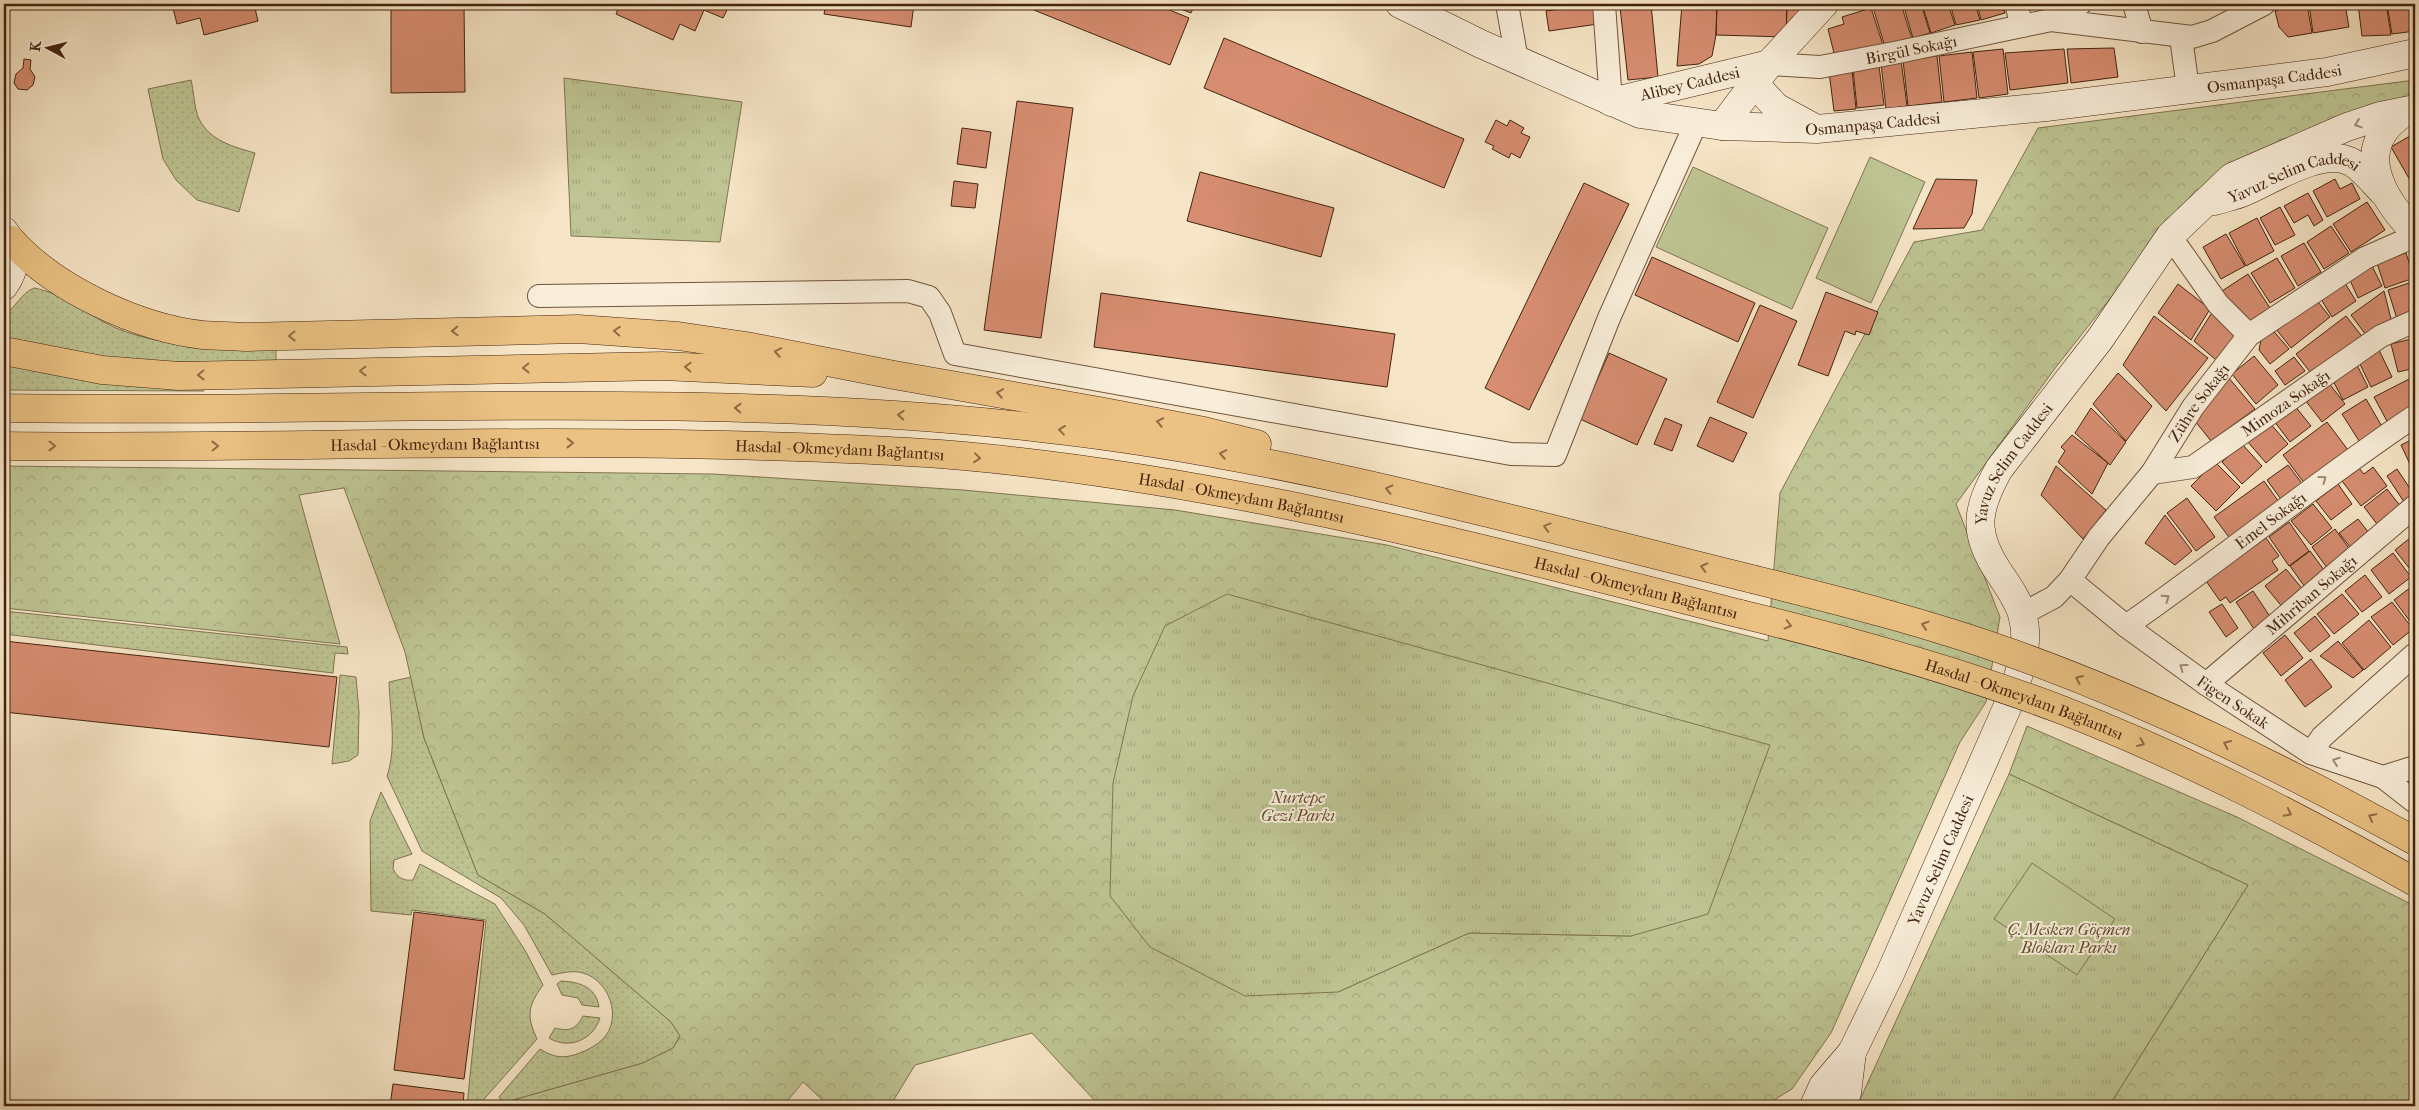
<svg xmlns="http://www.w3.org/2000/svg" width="2419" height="1110" font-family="'IM FELL French Canon',serif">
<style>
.grass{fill:url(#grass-dots);stroke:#817450}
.forest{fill:url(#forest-crowns);stroke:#817450;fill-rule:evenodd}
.park{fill:url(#park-tufts);stroke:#817450}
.pitch{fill:#bec493;stroke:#817450}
.building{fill:#d78d71;stroke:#44240e}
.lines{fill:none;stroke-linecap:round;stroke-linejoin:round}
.street-casing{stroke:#70543c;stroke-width:24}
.secondary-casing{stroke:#44240e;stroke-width:29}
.highway-casing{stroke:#44240e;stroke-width:29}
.street{stroke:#f9eeda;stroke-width:22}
.secondary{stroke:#f9eeda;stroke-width:28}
.highway{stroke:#ebc283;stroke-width:28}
.highway-bridge-casing{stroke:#44240e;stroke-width:29;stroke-linecap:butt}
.highway-bridge{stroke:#ebc283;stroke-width:28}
.oneway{stroke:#9e8974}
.oneway2{stroke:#8f6b43}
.labels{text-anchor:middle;stroke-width:4;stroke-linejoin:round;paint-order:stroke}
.street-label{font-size:16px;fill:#44240e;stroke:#f9eeda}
.park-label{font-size:16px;font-style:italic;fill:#624c2f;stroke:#f9eeda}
</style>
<defs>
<pattern id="grass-dots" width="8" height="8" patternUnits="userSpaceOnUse" patternTransform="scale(1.25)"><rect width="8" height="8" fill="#bec493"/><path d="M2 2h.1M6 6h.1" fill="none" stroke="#a4a87e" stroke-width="1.8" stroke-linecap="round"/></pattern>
<pattern id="forest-crowns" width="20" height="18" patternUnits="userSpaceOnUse" patternTransform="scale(1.25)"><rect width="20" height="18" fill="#bec493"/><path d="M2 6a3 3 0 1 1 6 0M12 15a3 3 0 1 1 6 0" fill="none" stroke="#a4a87e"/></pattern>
<pattern id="park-tufts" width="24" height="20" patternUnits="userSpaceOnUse" patternTransform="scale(1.25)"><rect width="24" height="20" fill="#bec493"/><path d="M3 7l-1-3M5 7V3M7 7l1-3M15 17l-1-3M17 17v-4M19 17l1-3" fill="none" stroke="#a4a87e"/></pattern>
</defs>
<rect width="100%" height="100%" fill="#f6e5c6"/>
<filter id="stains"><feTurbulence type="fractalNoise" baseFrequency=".004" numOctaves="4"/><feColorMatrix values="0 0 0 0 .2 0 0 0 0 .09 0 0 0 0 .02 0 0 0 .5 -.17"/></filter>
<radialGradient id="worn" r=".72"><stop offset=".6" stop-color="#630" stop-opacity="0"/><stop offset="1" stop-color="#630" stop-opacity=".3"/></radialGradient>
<path class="grass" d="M191,80C194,92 194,108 199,119C210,141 234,147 255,153L239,212L197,200L176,180L163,159L148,89Z
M34,288C63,293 89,316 116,328C167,349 222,347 276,348V361L160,362L4,349V314C17,307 21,293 34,288Z
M4,362L203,387L204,391L4,390Z
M4,611L347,647L348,654L335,653L333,673L4,634Z
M340,675L356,677L359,712L358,755L349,761L332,764Z
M411,677L424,738L478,875L545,914L671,1022L680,1036L673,1048L643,1063L503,1103L499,1097L540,1049C554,1058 564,1059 580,1053C588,1050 597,1045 603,1039C623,1018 609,980 583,973C573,970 561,973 552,975L524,925L501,898L422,851L387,776C397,747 390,712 389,682Z
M381,792L412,854L394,860L393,869C398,878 403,881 413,880L420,864L495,904L526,952L543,985C528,1006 526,1015 537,1039L478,1106H467L486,920L412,910L411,915L371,911L370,821Z
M561,981C580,982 596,987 599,1007L582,1005L578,998L562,995L557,984Z
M583,1016L600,1018C593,1040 569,1050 549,1038L555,1028C570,1032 576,1029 583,1016Z"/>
<path class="forest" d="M2415,80V102L2368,111L2195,191L2056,367L1956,504L2000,617L1986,702L1960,742L1831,1033L1792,1089L1764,1106H1096L1095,1101L1032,1033L915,1065L890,1106H829L803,1082L783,1106H501L503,1103L643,1063L673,1048L680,1036L671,1022L545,914L478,875L424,738L405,652L344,488L299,495L340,644L4,608V466L713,474L963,490L1175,510L1387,545L1768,641L1780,493L1914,242L1982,230L2038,128ZM1113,783L1631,936L1469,933L1338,992Z
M2027,726L2237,817L2415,906V1106H2109L2248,885L2009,774Z"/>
<path class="park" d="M564,78L742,102L720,242L571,236Z
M1227,594L1770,745L1708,914L1631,936L1469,933L1338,992L1245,996L1150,947L1110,896L1113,783L1133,696L1165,626Z
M2009,774L2248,885L2109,1106H1857Z"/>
<path class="pitch" d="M1870,157L1925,182L1871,303L1816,278Z
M1693,167L1828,228L1792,309L1656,247Z
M2032,863L2115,919L2077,975L1994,919Z"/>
<path class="building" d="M147,4H254L258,21L204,35L200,18L177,24L172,4L149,10Z
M391,4H464L465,92L391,93Z
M620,4H730L723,18L704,10L695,31L680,24L673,40L616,14Z
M826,4H914L911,27L824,14Z
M1019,4H1155L1189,18L1170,65Z
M1168,4H1195L1191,13Z
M1595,4L1598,24L1549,31L1546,11Z
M1651,4L1658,77L1628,80L1620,7Z
M1682,4H1717L1716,35L1712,56L1699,64L1677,66Z
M1717,4H1787L1786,37L1716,35Z
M1787,4H1816L1786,37Z
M1872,4H1901L1912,39L1885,47Z
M1903,4H1921L1930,33L1913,38Z
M1922,4H1948L1955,25L1931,33Z
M1950,4H1975L1980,20L1956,25Z
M1977,4H2002L2005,13L1981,20Z
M2024,4H2043L2026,10Z
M2158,4H2192L2193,7L2159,6Z
M2194,4H2209L2195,7Z
M2295,4H2307L2312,33L2288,37L2279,27L2275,11Z
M2309,4H2345L2349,27L2313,33Z
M2358,4H2386L2391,35L2362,36Z
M2387,4H2412L2415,15V31L2392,34Z
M1871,8L1884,48L1836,61L1828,29L1844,24L1842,17Z
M1224,38L1464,139L1444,188L1204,88Z
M2114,48L2118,77L2071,83L2067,49Z
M2003,49L2008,94L1979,98L1973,52Z
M2064,49L2068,83L2010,90L2005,53Z
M1972,52L1977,98L1944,102L1939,56Z
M1937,56L1942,102L1908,106L1903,60Z
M24,59L31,60L30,69L35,77L33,85L27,90L18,89L14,83L16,74L23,68Z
M1901,60L1907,106L1886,109L1881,63Z
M1879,66L1884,105L1857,108L1853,69Z
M1852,70L1856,109L1834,111L1829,72Z
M1017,101L1073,108L1041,338L984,330Z
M1496,120L1507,126L1510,120L1524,128L1521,133L1530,137L1520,158L1511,153L1509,158L1492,149L1494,146L1485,142Z
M962,128L991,132L986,168L957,164Z
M2415,133V189L2391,147Z
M1200,172L1334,208L1321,257L1187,221Z
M1936,179L1977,180L1972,214L1964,228L1913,229Z
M2335,179L2340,189L2352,183L2360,199L2327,217L2313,191Z
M954,181L978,184L975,208L951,206Z
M1584,183L1629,204L1529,410L1485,388Z
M2308,193L2323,220L2314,226L2308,215L2294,223L2284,206Z
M2367,202L2385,230L2351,252L2333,224Z
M2280,207L2295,235L2275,245L2260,218Z
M2257,218L2274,251L2246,266L2229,233Z
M2331,226L2349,253L2324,269L2307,242Z
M2226,234L2245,266L2221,279L2203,247Z
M2304,243L2321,272L2298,286L2281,256Z
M2406,253L2414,278L2385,288L2377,263Z
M1652,257L1755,303L1738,342L1635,295Z
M2277,258L2295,288L2270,303L2251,273Z
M2372,266L2382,286L2358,298L2349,278Z
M2248,274L2270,308L2243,325L2222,291Z
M2343,280L2356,301L2332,317L2319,296Z
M2415,281V316L2398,322L2388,290Z
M2178,284L2210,309L2191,340L2158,313Z
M2384,291L2392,323L2369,339L2351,315Z
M1826,292L1878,312L1869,335L1856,331L1855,335L1845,331L1828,376L1798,365Z
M1101,293L1395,334L1387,387L1094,347Z
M2315,298L2330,317L2291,348L2276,329Z
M1760,305L1797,321L1753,418L1717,402Z
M2213,311L2238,334L2216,360L2194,341Z
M2154,316L2208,358L2166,411L2123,365Z
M2346,316L2364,339L2314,377L2296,354Z
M2271,328L2289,349L2270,364L2259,350L2262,335Z
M2415,338V368L2398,372L2391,344Z
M2379,350L2392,377L2371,387L2358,360Z
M1609,353L1667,379L1637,445L1580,419Z
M2254,356L2278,385L2256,404L2232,374Z
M2294,357L2305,371L2285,385L2275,371Z
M2355,361L2368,387L2343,400L2330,375Z
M2118,373L2152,406L2126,441L2093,404Z
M2415,376V409L2388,423L2374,397Z
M2228,377L2255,409L2211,441L2195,421Z
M2325,378L2345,404L2322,422L2302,396Z
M2366,399L2384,430L2361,444L2342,414Z
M2294,405L2311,426L2290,442L2274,421Z
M2091,408L2126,442L2110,465L2075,433Z
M1710,417L1747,433L1733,462L1697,446Z
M1665,418L1682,425L1672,451L1654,444Z
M2269,422L2288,444L2266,463L2247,441Z
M2327,422L2351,454L2308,488L2283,455Z
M2072,435L2108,463L2092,494L2058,462L2065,451L2061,447Z
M2415,438V475L2401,445Z
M2242,444L2262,466L2242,484L2222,462Z
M2215,462L2240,487L2216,511L2191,486Z
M2288,465L2304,486L2283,502L2267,480Z
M2056,466L2106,510L2083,539L2041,495Z
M2373,467L2387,486L2361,506L2342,481L2359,468L2364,474Z
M2397,469L2415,496L2406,505L2387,476Z
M2264,481L2281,505L2231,540L2214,517Z
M2338,484L2352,504L2331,520L2316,501Z
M2387,489L2401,507L2377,524L2364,507Z
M2187,498L2215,537L2196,551L2167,513Z
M2313,504L2332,528L2311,545L2291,521Z
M2165,515L2192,551L2175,565L2145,543Z
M2358,519L2373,538L2354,552L2339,533Z
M2289,522L2309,551L2289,566L2269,537Z
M2335,529L2353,554L2330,572L2312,547Z
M2415,534V571L2413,573L2395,550Z
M2266,538L2279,556L2272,561L2278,570L2230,603L2226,597L2220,601L2206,581Z
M2310,551L2327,574L2307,590L2290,566Z
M2393,553L2411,577L2389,594L2371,570Z
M2286,569L2305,592L2284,609L2265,586Z
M2365,575L2382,597L2362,612L2345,591Z
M2415,584V628L2394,600Z
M2253,591L2271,618L2254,629L2236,602Z
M2342,594L2359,614L2334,634L2317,614Z
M2392,602L2413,629L2393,645L2371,617Z
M2222,604L2238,628L2226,637L2209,612Z
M2315,616L2330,636L2310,652L2294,633Z
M2369,620L2391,647L2364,670L2342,643Z
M2285,635L2303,658L2281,676L2263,653Z
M4,641L337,677L329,747L4,712Z
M2338,641L2363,670L2353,678L2320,656Z
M2311,659L2332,687L2305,707L2285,680Z
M414,912L484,921L464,1079L394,1070Z
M393,1084L464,1093L463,1106H390Z"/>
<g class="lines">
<g class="street-casing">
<g id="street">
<path d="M1507,4L1517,60"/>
<path d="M1604,4L1611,102"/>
<path d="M2016,4L2022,26"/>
<path d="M2134,4L2142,32"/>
<path d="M2051,20L2192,37L2212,31L2264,4"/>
<path d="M2181,37L2188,89"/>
<path id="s1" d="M1769,64L1820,67L1894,53L2051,20L2080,4"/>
<path d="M2170,236L2218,304L2249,335"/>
<path d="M539,296L908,291L929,297L940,313L955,354L1511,454L1555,455L1609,318L1696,123"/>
<path id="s2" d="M2152,473L2193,467L2381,336L2415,321"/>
<path id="s3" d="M2070,580L2126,626L2206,684L2311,753L2383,777L2415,767"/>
<path id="s4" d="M2022,614L2054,597L2070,580L2099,537L2152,473L2193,407L2249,335L2365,258L2415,236"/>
<path id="s5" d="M2126,626C2224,558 2316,482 2415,416"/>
<path id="s6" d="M2206,684L2415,506"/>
<path d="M2311,753L2322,737L2415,654"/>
<path d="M2383,777L2415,802"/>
</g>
</g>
<g class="secondary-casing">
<g id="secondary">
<path id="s7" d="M1400,4L1481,44L1640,114L1722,126L1817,129L2046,107L2327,72L2415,53"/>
<path d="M1754,83L1776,107L1811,126"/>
<path id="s8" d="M1611,102L1769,64"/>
<path d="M2404,113C2351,146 2381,198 2415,232"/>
<path d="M1722,126L1769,64L1824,4"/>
<path id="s9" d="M2215,201C2224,198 2235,196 2244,192C2270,181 2321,148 2349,161C2361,166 2373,182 2383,192"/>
<path d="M4,231C19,248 16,269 4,286"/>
<path id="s10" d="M1814,1106L1823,1086L1852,1052L1890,974L2006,710C2017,681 2032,646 2022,614C2018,600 2008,586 2000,574C1972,533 1976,510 1999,469L2100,339L2170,236L2232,177L2347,127L2380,116L2415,109"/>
<path d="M1841,1106L1847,1093L1852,1052"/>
</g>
</g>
<g class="highway-casing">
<g id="highway">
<path d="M11,240C54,289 139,328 203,335C217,336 231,336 245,337L578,329L678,336L746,346L894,375L1099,411L1204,431L1257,444"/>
<path d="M4,351L102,370L179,376L662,366L813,373"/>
<path d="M4,408C349,414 696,389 1041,428C1282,454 1516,521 1752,579"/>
<path id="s11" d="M4,446C257,449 509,438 762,446C829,448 897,450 964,456C1229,480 1485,549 1741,614"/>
</g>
</g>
<use href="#street" class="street"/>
<use href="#secondary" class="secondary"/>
<use href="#highway" class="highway"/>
<g class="highway-bridge-casing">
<g id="highway-bridge">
<path d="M1752,579C1840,601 1928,623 2014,654C2153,704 2286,770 2415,841"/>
<path id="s12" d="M1741,614C1852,641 1956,670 2062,710C2184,757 2301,818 2415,882"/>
</g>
</g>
<use href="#highway-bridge" class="highway-bridge"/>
</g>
<defs><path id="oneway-chevron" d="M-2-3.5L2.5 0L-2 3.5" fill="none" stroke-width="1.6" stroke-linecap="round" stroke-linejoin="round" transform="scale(1.25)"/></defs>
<g class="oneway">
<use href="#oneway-chevron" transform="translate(2358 124) rotate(161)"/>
<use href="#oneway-chevron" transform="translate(2323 479) rotate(-36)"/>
<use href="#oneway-chevron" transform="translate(2166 598) rotate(-35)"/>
<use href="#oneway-chevron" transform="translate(2183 667) rotate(-144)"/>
<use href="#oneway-chevron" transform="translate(2336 761) rotate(-161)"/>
</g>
<g class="oneway2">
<use href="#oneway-chevron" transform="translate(455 331) rotate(178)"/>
<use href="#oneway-chevron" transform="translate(617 331) rotate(-176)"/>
<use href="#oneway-chevron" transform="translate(292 336) rotate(179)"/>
<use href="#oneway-chevron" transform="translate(778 352) rotate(-170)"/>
<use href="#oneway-chevron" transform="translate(688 367) rotate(-177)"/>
<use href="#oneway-chevron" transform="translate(526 368) rotate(179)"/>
<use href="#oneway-chevron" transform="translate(363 371) rotate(179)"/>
<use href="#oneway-chevron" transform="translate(201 375) rotate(179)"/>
<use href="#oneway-chevron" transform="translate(1000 393) rotate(-171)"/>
<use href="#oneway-chevron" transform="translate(738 408) rotate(-178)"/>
<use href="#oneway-chevron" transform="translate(901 415) rotate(-177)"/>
<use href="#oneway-chevron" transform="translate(1160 422) rotate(-169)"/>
<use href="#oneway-chevron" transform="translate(1062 430) rotate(-173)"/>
<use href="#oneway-chevron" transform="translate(570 443)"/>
<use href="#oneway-chevron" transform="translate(52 446) rotate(1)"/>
<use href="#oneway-chevron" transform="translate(215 446) rotate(-1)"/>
<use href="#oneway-chevron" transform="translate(1223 454) rotate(-169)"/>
<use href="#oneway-chevron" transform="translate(977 458) rotate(6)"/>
<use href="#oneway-chevron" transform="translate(1389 489) rotate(-167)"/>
<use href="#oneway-chevron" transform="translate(1547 527) rotate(-165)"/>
<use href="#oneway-chevron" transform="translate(1704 567) rotate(-166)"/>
<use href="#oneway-chevron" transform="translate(1788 625) rotate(14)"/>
<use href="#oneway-chevron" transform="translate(1925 625) rotate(-162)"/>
<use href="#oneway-chevron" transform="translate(2079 679) rotate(-157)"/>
<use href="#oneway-chevron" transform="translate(2141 743) rotate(23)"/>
<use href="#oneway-chevron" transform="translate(2227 744) rotate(-155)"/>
<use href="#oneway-chevron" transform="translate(2288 813) rotate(28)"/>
<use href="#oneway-chevron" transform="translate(2372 817) rotate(-152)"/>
</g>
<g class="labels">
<g class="street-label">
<text dy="6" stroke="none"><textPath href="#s1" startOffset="144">Birgül Sokağı</textPath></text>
<text dy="6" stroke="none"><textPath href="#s7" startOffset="902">Osmanpaşa Caddesi</textPath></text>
<text dy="6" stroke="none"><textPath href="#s8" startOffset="81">Alibey Caddesi</textPath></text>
<text dy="6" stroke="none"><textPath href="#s7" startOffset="498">Osmanpaşa Caddesi</textPath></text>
<text dy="6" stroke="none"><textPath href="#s9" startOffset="84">Yavuz Selim Caddesi</textPath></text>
<text dy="6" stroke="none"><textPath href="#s2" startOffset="154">Mimoza Sokağı</textPath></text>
<text dy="6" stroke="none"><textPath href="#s4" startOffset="279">Zühre Sokağı</textPath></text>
<text dy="6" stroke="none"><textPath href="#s11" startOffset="431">Hasdal - Okmeydanı Bağlantısı</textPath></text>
<text dy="6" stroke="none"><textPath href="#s11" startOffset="836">Hasdal - Okmeydanı Bağlantısı</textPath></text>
<text dy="6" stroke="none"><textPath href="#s10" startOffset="711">Yavuz Selim Caddesi</textPath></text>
<text dy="6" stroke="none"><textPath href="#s11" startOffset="1241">Hasdal - Okmeydanı Bağlantısı</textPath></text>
<text dy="6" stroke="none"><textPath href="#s5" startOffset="179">Emel Sokağı</textPath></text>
<text dy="6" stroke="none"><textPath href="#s11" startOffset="1646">Hasdal - Okmeydanı Bağlantısı</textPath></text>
<text dy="6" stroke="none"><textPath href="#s6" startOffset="138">Mihriban Sokağı</textPath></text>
<text dy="6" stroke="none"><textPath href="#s12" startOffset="296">Hasdal - Okmeydanı Bağlantısı</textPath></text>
<text dy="6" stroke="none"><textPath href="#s3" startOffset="204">Figen Sokak</textPath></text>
<text dy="6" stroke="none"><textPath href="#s10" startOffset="278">Yavuz Selim Caddesi</textPath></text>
</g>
<g class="park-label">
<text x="1298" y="803">Nurtepe<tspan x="1298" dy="18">Gezi Parkı</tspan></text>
<text x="2069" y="935">Ç. Mesken Göçmen<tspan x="2069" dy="18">Blokları Parkı</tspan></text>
</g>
</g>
<rect width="2419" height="1110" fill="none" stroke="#f6e5c6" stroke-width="20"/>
<rect x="5" y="5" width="2409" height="1100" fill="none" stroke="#44240e" stroke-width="2.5"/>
<rect x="10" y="10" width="2399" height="1090" fill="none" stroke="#44240e"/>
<g transform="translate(48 48) rotate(277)" stroke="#f9eeda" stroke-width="4" paint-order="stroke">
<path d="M0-4L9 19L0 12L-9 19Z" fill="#44240e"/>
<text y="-8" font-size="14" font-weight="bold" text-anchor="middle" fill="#44240e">K</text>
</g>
<rect width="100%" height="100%" filter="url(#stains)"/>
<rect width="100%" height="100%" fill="url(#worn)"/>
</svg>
